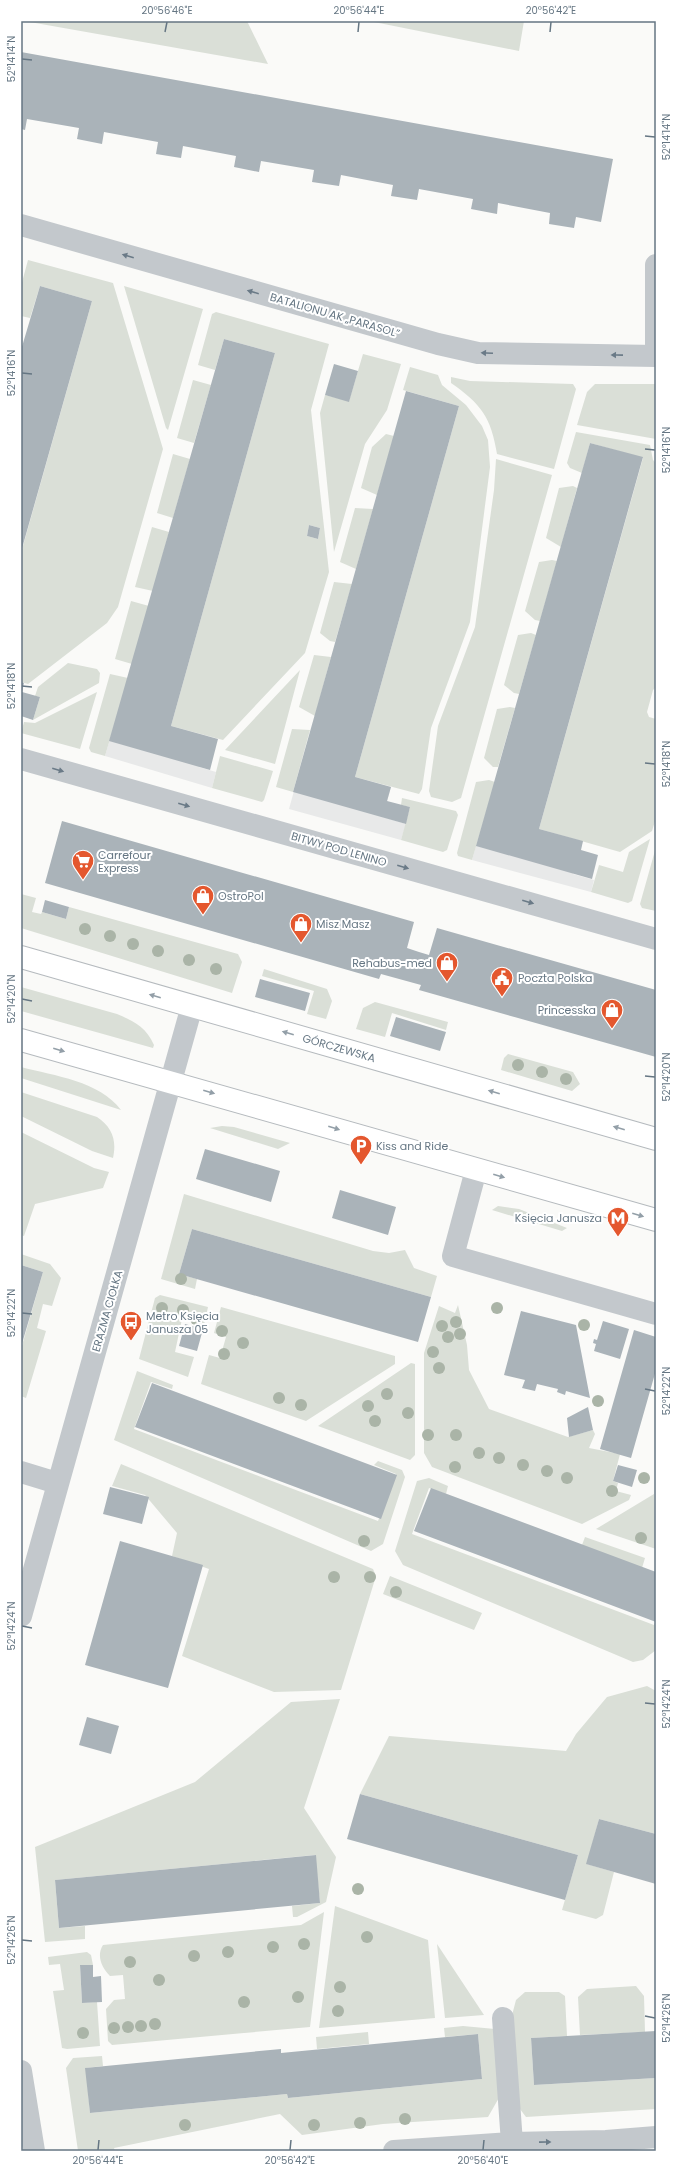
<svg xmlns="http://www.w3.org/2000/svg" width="677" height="2172" font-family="Poppins,sans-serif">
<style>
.built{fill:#e8e9e9}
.green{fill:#dadfd7;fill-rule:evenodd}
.building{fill:#aab3b9}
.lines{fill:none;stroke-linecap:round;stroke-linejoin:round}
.major-casing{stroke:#b5babe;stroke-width:24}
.minor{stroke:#c3c8cc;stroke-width:22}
.major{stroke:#fff;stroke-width:22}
.tree{fill:#aab4a7}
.oneway{fill:#6a7a87}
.oneway2{fill:#939fa8}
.ticks{fill:none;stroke:#657683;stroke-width:1.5}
.labels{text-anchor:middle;stroke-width:4;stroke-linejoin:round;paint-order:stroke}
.street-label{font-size:11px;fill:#657683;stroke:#fff}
.poi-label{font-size:11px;fill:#657683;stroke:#fff;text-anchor:start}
.neatline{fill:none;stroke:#657683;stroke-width:1.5}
.ticks-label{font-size:10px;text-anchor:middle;fill:#657683}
</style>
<rect width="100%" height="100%" fill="#fafaf8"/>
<path class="built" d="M118,711L207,736L199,767L216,772L212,788L105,756Z
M302,762L391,787L383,817L406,824L401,840L289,809Z
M485,814L583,841L573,874L594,880L591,892L472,860Z"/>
<path class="green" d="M24,21H247L268,64Z
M369,21H524L519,51Z
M28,260L113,283L163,449L118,607L107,623L28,684L21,682V553L92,301L40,286L30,318L21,316V286Z
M124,286L203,309L168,430L166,428Z
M216,312L329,344L311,410L329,572L305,653L223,740L171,726L275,353L224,339L215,370L198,365L212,314ZM309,525L320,528L318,539L307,536Z
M363,354L401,364L387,410L365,444L334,552L320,413L325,395L349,401Z
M410,367L438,375L442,385L466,405L482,426L488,440L490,467L470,622L431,728L422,789L419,794L355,777L459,406L403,390Z
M451,377L470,381L573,384L576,389L554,469L497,454C491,417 481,404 451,383Z
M193,380L211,385L194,443L177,438Z
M595,384H656V439L577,425L587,392Z
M576,432L650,445L653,460L656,463V687L653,690L647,712L649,717L656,719V818L652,831L620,852L539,829L643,458L590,443L582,473L570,468L567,463Z
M386,434L394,436L377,495L361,488L372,447Z
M173,454L190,459L173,518L157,513Z
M496,459L552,475L461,798L452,802L431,797L429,791L438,726L475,627L494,490Z
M573,486L577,488L561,547L546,538L559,488Z
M355,508L373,509L356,569L340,562Z
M152,527L169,532L153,591L135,587Z
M552,560L557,561L540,621L535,620L525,611L539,562Z
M334,582L352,584L335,642L330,641L320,633Z
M131,601L149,606L132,664L115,659Z
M531,633L536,635L519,694L514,693L504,685L518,635Z
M314,655L331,657L315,716L299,707Z
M68,663L97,669L100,673L99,683L33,720L40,697L35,696L38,687Z
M300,670L275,764L225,750Z
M110,674L128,678L105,756L91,752L89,748Z
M97,692L80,749L21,733L24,722L35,723Z
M510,707L515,708L498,767H493L484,758L497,709Z
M292,729L310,730L293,792L276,787Z
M220,756L273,771L264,800L262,802L212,788Z
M489,780L495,782L472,860L458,856L457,853L476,782Z
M402,798L456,811L458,815L447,850L443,852L401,840L410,807L401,805Z
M650,839L632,901L628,903L591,892L599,865L623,872L629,852Z
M656,847V911L642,908L640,904Z
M21,894L36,898L32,912L41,914L42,912L66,919L69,907L238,954L242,962L232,993L21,928Z
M264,969L327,989L332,1001L326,1019L307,1014L314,991L262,976Z
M21,987L117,1014C134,1021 146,1027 154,1045L153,1048L21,1011Z
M375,1002L448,1022L446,1030L392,1013L385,1037L356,1029L363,1008Z
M508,1054L573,1072L580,1084L572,1091L501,1070L504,1058Z
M21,1067C55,1076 99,1081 121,1110L21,1078Z
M21,1092L97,1117C112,1127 117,1140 113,1158L92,1151L21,1116Z
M222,1126L234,1127L290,1143L278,1149L210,1128Z
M21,1132L94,1168L109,1172L103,1188L35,1204L24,1236L21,1235Z
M184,1194L373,1251L389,1253L405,1250L414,1268L437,1276L431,1297L192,1229L179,1274L197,1279L195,1289L161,1279Z
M498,1206L519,1209L567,1228L562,1231L492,1210Z
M21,1254L50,1264L61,1278L52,1306L43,1304L37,1328L46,1331L26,1398L21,1396V1349L43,1272L21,1265Z
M160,1295L208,1307L204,1325L182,1319L175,1352L194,1357L188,1377L139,1359L155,1298Z
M458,1305L467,1345L469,1370L489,1409L568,1437L593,1430L595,1434L589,1448L620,1454L613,1481L618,1483L616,1491L631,1495L629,1500L582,1524L432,1467L424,1453V1353L439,1306L455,1313Z
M221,1307L395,1356V1364L306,1421L201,1384L209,1355L220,1358L226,1337L214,1333Z
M411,1363L415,1364V1455L410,1460L318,1426Z
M137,1371L173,1385L172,1389L151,1382L134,1429L378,1521L396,1474L374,1465L378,1461L402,1470L405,1477L383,1544L371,1551L114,1440Z
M121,1464L373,1569L376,1576L341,1690L274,1692L182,1656L209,1569L172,1556L177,1533L145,1495L112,1486Z
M429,1478L448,1486L446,1494L429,1488L412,1534L654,1625L656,1620V1650L643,1660L633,1662L403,1565L395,1551L417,1481Z
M654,1494L656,1549L596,1529Z
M585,1537L645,1558L642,1568L582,1545Z
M390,1576L482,1613L474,1630L383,1594Z
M647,1686L656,1691V1834L599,1819L587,1864L614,1872L603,1915L596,1919L562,1910L578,1855L360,1794L389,1736L566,1751L576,1734L607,1697Z
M340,1699L304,1808L336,1857L326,1902L297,1917H293L292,1906L320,1903L315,1855L55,1880L59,1928L85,1926V1939L45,1942L35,1847L195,1782L291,1702Z
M335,1906L428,1940L435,2018L319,2028Z
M324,1912L310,2027L112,2045L108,2041L106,2009L114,2000L125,1999L123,1975L110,1976C102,1968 96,1956 103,1945L301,1925Z
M437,1944L484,2015L445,2018Z
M87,1952L91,1955L93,1965L80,1966L82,2003L97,2002L100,2046L67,2049L62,2048L53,1991L64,1990L60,1964L49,1965L48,1957Z
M636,1986L644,1996L645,2032L580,2035L578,1997L587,1989Z
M525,1992H559L565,1996L567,2036L531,2038L534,2085L656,2078V2109L526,2117L517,2105L511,2019L516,2000Z
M463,2026L495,2029L500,2096L488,2117L383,2124L302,2135L280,2114L114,2148L115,2151H78L66,2068L73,2058L102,2056L103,2066L86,2068L90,2113L287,2094L288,2098L482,2079L478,2034L445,2037L444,2028Z
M368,2032L369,2044L317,2049L316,2037Z"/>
<path class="building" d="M21,52L613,159L601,222L576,217L574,228L549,224L550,213L498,203L497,214L471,209L473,199L419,189L417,200L391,196L393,185L341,175L339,186L312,182L314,170L261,161L259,172L234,167L236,156L183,146L181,158L156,154L158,142L104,132L102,144L77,139L79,128L27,119L25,130L21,129Z
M40,286L92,301L21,552V350Z
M224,339L275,353L171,726L218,739L210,770L109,741Z
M334,364L358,371L349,402L325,395Z
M406,391L459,406L355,777L391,787L387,801L410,807L406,824L293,792Z
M590,443L643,457L539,829L583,841L581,850L598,855L592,879L476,846Z
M309,525L320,528L318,539L307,536Z
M21,682L24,683L22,692L40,697L33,720L21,716Z
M62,821L414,922L407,948L419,952L429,955L437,928L656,990V1057L419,990L421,985L381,974L379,979L45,883Z
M45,900L69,907L66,919L42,912Z
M260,979L310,993L305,1011L255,997Z
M396,1017L446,1032L440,1051L390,1036Z
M205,1149L280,1171L271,1202L196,1179Z
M340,1190L396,1207L388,1235L332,1218Z
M192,1229L431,1297L418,1342L179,1274Z
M21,1265L43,1272L21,1347Z
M521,1311L576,1325L590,1398L566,1391L565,1395L557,1392L558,1389L537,1384L535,1391L522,1388L525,1380L504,1375Z
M603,1321L629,1329L620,1359L594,1351L596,1344L593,1343L594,1339L597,1340Z
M185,1324L203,1329L197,1351L179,1346Z
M634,1330L656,1337V1370L631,1458L600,1449Z
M152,1383L397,1475L381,1519L135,1427Z
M588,1407L593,1430L569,1437L567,1418Z
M618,1465L637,1470L632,1487L613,1481Z
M110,1487L149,1497L142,1524L103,1514Z
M431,1488L656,1572V1622L414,1531Z
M120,1541L203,1565L168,1688L85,1665Z
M87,1717L119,1726L111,1754L79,1745Z
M360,1794L578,1855L565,1900L347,1839Z
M599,1819L656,1834V1884L586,1864Z
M316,1855L320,1903L59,1928L55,1880Z
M80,1965H93V1977L101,1976L102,2002L82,2003Z
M656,2031V2078L534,2085L531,2038Z
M478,2034L482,2079L288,2098L287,2094L90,2113L85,2068L281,2049V2053Z"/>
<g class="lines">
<g class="major-casing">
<path id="major" d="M21,957L656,1139
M21,1040L656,1220"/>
</g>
<path class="minor" d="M21,225L438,344L478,353L656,356
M656,356V265
M21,759L656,939
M476,1170L453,1256L656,1314
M21,1472L57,1483
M21,1616L192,1006
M503,2018L512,2143
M21,2071L34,2151
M394,2151L512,2143L606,2141L656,2137"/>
<use href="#major" class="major"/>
</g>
<g class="tree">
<circle cx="85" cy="929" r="6"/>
<circle cx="110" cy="936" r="6"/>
<circle cx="133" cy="944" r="6"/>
<circle cx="158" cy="951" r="6"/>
<circle cx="189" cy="960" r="6"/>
<circle cx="216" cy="969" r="6"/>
<circle cx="518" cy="1065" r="6"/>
<circle cx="542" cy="1072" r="6"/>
<circle cx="566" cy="1079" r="6"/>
<circle cx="181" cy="1279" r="6"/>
<circle cx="162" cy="1308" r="6"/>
<circle cx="497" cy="1308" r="6"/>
<circle cx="183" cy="1310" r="6"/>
<circle cx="196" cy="1319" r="6"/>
<circle cx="456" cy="1322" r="6"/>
<circle cx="584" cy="1325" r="6"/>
<circle cx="442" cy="1326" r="6"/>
<circle cx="222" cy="1331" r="6"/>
<circle cx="460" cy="1334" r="6"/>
<circle cx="448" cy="1337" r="6"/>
<circle cx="243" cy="1343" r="6"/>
<circle cx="433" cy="1352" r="6"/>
<circle cx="224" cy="1354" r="6"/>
<circle cx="439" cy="1368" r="6"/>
<circle cx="387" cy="1394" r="6"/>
<circle cx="279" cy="1398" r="6"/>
<circle cx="598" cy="1401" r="6"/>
<circle cx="301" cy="1405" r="6"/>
<circle cx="368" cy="1406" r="6"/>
<circle cx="408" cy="1413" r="6"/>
<circle cx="375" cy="1421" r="6"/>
<circle cx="428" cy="1435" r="6"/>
<circle cx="456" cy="1435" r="6"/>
<circle cx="479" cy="1453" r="6"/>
<circle cx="499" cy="1458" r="6"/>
<circle cx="523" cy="1465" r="6"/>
<circle cx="455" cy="1467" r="6"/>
<circle cx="547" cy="1471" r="6"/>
<circle cx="567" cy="1478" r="6"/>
<circle cx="644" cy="1478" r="6"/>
<circle cx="612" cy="1491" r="6"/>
<circle cx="641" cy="1538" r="6"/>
<circle cx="364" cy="1541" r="6"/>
<circle cx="334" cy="1577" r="6"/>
<circle cx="370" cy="1577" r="6"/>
<circle cx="396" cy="1592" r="6"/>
<circle cx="358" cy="1889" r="6"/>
<circle cx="367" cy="1937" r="6"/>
<circle cx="304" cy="1944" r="6"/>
<circle cx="273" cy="1947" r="6"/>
<circle cx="228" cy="1952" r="6"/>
<circle cx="194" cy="1956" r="6"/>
<circle cx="130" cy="1962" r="6"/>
<circle cx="159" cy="1980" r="6"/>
<circle cx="340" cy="1987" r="6"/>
<circle cx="298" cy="1997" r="6"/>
<circle cx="244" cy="2002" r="6"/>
<circle cx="338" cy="2011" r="6"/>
<circle cx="155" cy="2024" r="6"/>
<circle cx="141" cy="2026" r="6"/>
<circle cx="128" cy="2027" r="6"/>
<circle cx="114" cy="2028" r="6"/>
<circle cx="83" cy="2033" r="6"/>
<circle cx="405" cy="2119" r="6"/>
<circle cx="360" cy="2123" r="6"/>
<circle cx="185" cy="2125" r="6"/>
<circle cx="314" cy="2125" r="6"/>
</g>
<defs><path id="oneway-solid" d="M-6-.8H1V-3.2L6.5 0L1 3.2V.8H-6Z"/></defs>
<g class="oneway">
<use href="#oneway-solid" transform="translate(128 256) rotate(-164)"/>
<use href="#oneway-solid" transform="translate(253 292) rotate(-164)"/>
<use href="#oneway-solid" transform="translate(487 353) rotate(-177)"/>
<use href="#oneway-solid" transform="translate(617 355) rotate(-179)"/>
<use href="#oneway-solid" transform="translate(58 770) rotate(16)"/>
<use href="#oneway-solid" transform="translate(184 805) rotate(16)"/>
<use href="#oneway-solid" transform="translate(403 867) rotate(16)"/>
<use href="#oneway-solid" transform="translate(528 902) rotate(16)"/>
<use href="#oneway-solid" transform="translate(545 2142) rotate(-1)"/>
</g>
<g class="oneway2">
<use href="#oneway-solid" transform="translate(155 996) rotate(-164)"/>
<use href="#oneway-solid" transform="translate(288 1033) rotate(-164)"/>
<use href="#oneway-solid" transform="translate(59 1050) rotate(16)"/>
<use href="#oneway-solid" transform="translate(209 1092) rotate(16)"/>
<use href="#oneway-solid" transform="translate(494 1092) rotate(-164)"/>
<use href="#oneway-solid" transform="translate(334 1128) rotate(17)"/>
<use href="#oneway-solid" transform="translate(619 1128) rotate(-164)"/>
<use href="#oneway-solid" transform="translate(499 1176) rotate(16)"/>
<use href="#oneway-solid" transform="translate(638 1215) rotate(16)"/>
</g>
<path class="ticks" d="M165,32L167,22M358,32L359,22M550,32L551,22M22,59L32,60M645,136L655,137M22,373L32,374M645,449L655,450M22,686L32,687M645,763L655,764M22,999L32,1001M645,1076L655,1077M22,1313L32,1314M645,1389L655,1391M22,1626L32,1628M645,1703L655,1704M22,1940L32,1941M645,2016L655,2018M98,2150L99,2140M290,2150L291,2140M483,2150L484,2140"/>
<defs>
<g id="supermarket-pin" transform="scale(1.15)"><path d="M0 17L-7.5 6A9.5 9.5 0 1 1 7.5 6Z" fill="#e4572e" stroke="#fff"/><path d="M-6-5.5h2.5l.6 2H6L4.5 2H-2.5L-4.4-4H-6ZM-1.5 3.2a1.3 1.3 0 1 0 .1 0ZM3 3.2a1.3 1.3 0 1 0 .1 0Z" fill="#fff"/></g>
<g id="shop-pin" transform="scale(1.15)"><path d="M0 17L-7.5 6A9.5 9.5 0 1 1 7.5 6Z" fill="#e4572e" stroke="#fff"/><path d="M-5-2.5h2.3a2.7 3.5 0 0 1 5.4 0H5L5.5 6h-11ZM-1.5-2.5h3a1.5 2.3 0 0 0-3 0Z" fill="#fff"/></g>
<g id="civic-pin" transform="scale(1.15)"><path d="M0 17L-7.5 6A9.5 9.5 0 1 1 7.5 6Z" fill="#e4572e" stroke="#fff"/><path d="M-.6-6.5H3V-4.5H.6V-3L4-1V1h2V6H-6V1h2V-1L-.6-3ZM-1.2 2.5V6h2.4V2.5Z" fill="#fff"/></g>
<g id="parking-pin" transform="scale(1.15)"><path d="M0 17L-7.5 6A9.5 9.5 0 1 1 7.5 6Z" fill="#e4572e" stroke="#fff"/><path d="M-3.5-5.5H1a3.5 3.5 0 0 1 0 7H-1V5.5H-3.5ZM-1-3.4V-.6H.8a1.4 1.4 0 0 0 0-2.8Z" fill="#fff"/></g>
<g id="metro-pin" transform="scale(1.15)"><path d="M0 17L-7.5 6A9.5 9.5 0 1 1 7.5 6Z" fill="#e4572e" stroke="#fff"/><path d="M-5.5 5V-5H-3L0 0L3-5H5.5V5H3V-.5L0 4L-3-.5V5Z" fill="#fff"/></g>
<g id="bus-pin" transform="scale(1.15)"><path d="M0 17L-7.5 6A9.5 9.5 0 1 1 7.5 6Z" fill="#e4572e" stroke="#fff"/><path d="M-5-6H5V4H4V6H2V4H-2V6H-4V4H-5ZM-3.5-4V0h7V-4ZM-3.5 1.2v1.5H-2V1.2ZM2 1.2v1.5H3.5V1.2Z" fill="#fff"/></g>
</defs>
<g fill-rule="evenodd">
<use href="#supermarket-pin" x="83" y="861"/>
<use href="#shop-pin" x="203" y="896"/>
<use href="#shop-pin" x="301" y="924"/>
<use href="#shop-pin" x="447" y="963"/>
<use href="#civic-pin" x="502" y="978"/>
<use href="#shop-pin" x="612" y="1010"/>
<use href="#parking-pin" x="361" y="1146"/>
<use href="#metro-pin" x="618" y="1218"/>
<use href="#bus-pin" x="131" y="1322"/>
</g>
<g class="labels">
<g class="street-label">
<text transform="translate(335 315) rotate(16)" y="4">BATALIONU AK „PARASOL”</text>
<text transform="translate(339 849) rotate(16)" y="4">BITWY POD LENINO</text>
<text transform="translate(339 1048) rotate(16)" y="4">GÓRCZEWSKA</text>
<text transform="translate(107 1311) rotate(-74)" y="4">ERAZMA CIOŁKA</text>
</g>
<g class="poi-label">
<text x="98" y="859">Carrefour<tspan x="98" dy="13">Express</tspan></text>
<text x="218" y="900">OstroPol</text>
<text x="316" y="928">Misz Masz</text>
<text x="432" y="967" text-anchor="end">Rehabus-med</text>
<text x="518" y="982">Poczta Polska</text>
<text x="596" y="1014" text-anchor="end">Princesska</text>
<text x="376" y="1150">Kiss and Ride</text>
<text x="602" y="1222" text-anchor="end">Księcia Janusza</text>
<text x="146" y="1320">Metro Księcia<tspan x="146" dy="13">Janusza 05</tspan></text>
</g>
</g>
<rect width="677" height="2172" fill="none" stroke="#ffffff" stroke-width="44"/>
<rect x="22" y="22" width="633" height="2128" class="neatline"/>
<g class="ticks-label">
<text x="167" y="14">20°56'46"E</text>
<text x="359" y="14">20°56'44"E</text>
<text x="551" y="14">20°56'42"E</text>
<text transform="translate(11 59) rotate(-90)" y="4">52°14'14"N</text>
<text transform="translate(666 137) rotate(-90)" y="4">52°14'14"N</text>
<text transform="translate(11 373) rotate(-90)" y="4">52°14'16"N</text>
<text transform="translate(666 450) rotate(-90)" y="4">52°14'16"N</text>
<text transform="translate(11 686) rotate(-90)" y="4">52°14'18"N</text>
<text transform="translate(666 764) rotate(-90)" y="4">52°14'18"N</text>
<text transform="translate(11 999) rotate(-90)" y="4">52°14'20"N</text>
<text transform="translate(666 1077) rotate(-90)" y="4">52°14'20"N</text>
<text transform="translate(11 1313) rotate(-90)" y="4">52°14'22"N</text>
<text transform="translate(666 1391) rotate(-90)" y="4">52°14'22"N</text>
<text transform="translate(11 1626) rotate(-90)" y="4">52°14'24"N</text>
<text transform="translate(666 1704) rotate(-90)" y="4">52°14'24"N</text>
<text transform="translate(11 1940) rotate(-90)" y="4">52°14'26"N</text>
<text transform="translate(666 2018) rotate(-90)" y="4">52°14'26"N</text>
<text x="98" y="2164">20°56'44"E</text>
<text x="290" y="2164">20°56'42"E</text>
<text x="483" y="2164">20°56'40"E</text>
</g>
</svg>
